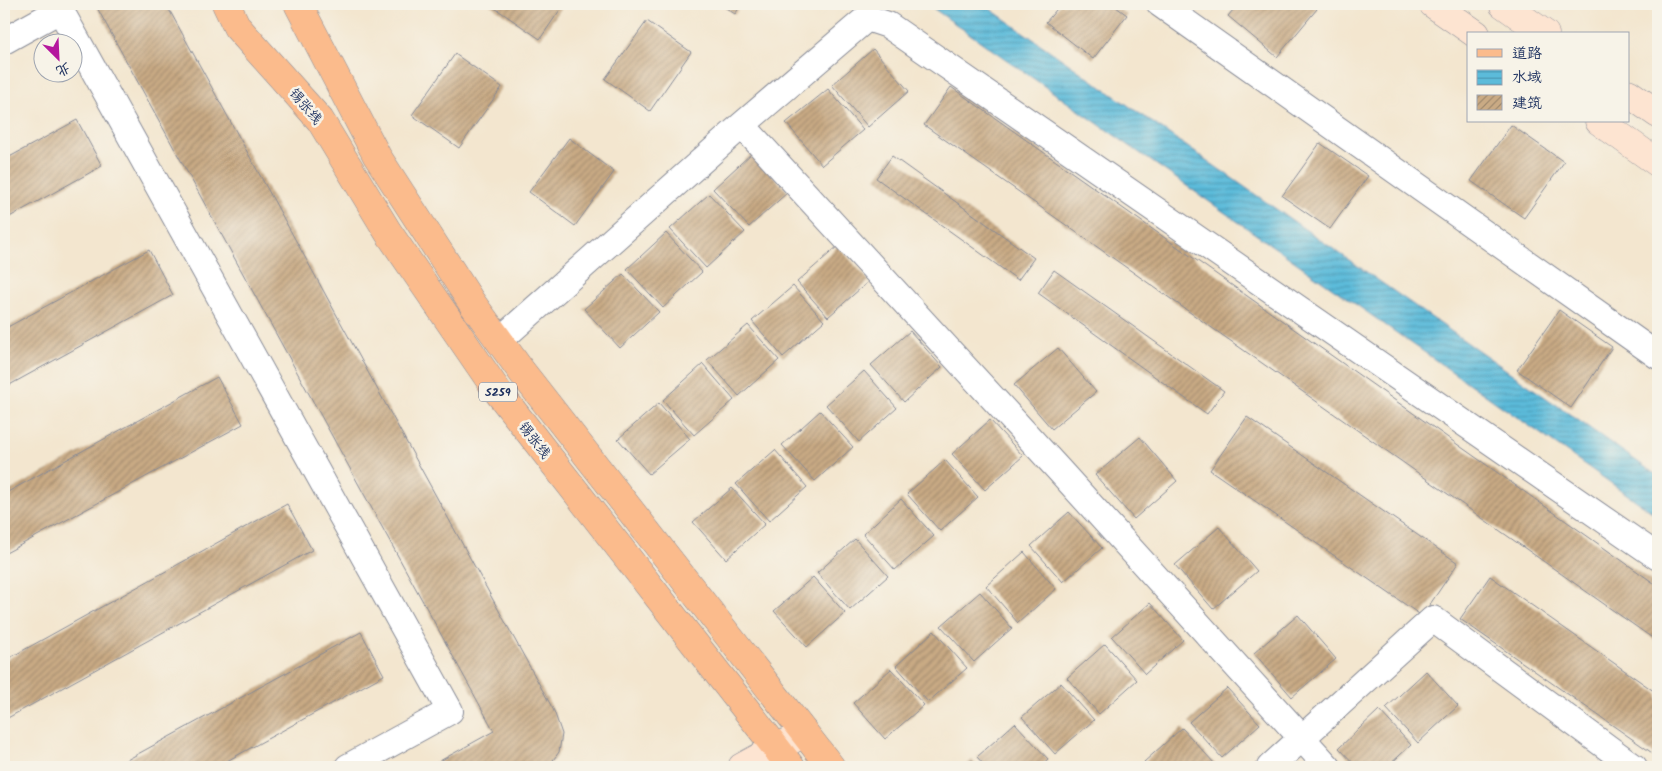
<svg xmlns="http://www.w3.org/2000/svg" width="1662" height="771" font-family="Kalam,'LXGW WenKai TC',sans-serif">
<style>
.water{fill:url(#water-rules);stroke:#3c759c}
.building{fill:url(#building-hatch)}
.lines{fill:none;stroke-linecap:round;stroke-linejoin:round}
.street-casing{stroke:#878a96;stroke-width:28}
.secondary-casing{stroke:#878a96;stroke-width:29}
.primary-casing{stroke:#878a96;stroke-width:29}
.street{stroke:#fff;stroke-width:26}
.secondary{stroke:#fde4d1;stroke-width:28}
.primary{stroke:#fbbb8c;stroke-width:28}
.labels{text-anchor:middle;stroke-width:5;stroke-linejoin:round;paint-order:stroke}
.shield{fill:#f7f3e8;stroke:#5d6a87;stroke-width:1}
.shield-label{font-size:12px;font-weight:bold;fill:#1b2f5e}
.street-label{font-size:14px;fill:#1b2f5e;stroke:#f7f3e8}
</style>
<defs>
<pattern id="water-rules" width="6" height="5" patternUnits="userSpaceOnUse" patternTransform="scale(1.25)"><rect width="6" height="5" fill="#5cbbda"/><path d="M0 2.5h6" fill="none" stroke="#4b98b4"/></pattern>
<pattern id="building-hatch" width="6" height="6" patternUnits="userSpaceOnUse" patternTransform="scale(1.25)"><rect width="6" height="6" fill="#c9aa84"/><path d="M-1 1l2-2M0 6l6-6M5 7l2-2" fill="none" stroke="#a28b6f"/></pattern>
</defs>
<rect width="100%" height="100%" fill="#f7f3e8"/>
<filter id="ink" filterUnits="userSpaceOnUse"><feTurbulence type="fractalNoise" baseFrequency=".02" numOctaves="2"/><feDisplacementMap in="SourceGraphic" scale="10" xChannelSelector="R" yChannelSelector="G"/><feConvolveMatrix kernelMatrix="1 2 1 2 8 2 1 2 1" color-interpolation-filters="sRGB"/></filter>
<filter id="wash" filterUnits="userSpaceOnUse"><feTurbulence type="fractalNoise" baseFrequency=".0096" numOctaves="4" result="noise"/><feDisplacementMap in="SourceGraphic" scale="20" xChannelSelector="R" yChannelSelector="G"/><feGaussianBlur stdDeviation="1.12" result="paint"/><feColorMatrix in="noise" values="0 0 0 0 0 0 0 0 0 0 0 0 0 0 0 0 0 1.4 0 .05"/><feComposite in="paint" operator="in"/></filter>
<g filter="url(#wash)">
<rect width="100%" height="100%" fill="#f3e6cf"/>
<path class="water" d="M927,4H983L1658,476V516Z"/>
<g id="blocks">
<path class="building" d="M95,4H166L554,711L562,734L559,752L551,763L543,767H429L494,731Z
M489,4H564L540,39Z
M720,4H742L735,14Z
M1061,4H1112L1127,15L1093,59L1046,22Z
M1238,4H1311L1317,9L1277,57L1228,16Z
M647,21L691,52L650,111L605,79Z
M873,49L909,91L868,127L832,85Z
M455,54L502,87L459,148L412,115Z
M951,87L1658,586V642L924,125Z
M828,89L863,130L822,165L786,123Z
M77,120L102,166L4,220V160Z
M1511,125L1564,162L1524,218L1471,181Z
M569,138L614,172L575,226L529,192Z
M1320,143L1368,176L1330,229L1282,196Z
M752,153L788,192L749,227L713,189Z
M892,156L1034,258L1018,280L876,178Z
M709,194L745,232L706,268L670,229Z
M666,233L702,272L663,308L627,269Z
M838,246L869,281L828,317L797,282Z
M149,250L173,295L4,388V329Z
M1054,270L1224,391L1207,414L1038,293Z
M623,274L659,312L620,348L584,309Z
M793,286L824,321L783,357L752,321Z
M1559,310L1612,347L1571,408L1517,370Z
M748,325L779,360L739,396L707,360Z
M910,331L942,367L904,402L871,365Z
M1058,348L1096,392L1052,429L1014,385Z
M703,364L734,400L694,435L663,400Z
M864,371L897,408L859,442L826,405Z
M217,377L243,424L4,554V494Z
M659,403L690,439L649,474L618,439Z
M820,411L853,447L815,481L782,445Z
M1247,417L1458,563L1422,616L1210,470Z
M990,420L1023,456L985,490L952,454Z
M1140,437L1177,481L1134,519L1095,475Z
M775,450L807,487L769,521L736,484Z
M945,460L978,497L940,531L907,494Z
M732,488L765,524L726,559L693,522Z
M901,499L934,536L895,570L863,534Z
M287,504L312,550L4,720V661Z
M1069,512L1102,548L1063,582L1031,546Z
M1219,527L1257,571L1213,609L1175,565Z
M855,539L888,576L850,610L817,573Z
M1024,552L1056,589L1018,623L986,586Z
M1490,576L1658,694V757L1460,619Z
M813,577L845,613L807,647L774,611Z
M980,592L1012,628L974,662L941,626Z
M1150,603L1183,640L1145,674L1112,637Z
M1298,615L1336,659L1292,697L1254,653Z
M934,631L967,668L928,702L896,666Z
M361,632L384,675L216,767H114Z
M1105,644L1137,680L1099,714L1067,678Z
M891,669L924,705L885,739L853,703Z
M1426,671L1458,706L1418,743L1386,708Z
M1061,683L1094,720L1055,754L1022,717Z
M1227,688L1260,724L1222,758L1189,722Z
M1379,710L1411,745L1387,767H1357L1339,748Z
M1015,723L1048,759L1039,767H986L977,757Z
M1182,728L1215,764L1212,767H1148L1144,762Z
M972,760L978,767H965Z"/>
</g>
</g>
<g filter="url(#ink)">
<use href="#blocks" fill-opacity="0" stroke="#878a96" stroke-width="1"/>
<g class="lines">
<g class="street-casing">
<path id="street" d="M57,4L450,711L348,767
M1160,4L1658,356
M4,41L60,10
M742,125L1058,469L1328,767
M499,341L742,125L867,18L888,25L1658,557
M1270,767L1433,619L1634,767"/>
</g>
<g class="secondary-casing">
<path id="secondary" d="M1433,4L1476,34
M1503,4L1545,34
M1628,93L1658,114
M1599,121L1658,163
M742,767L804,733"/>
</g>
<g class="primary-casing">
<path id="primary" d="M226,4L237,27L320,120L388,232L498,392L791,767
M298,4L377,156L472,303L522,372L831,767"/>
</g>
<use href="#street" class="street"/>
<use href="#secondary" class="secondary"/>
<use href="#primary" class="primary"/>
</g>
</g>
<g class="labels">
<rect class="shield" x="479" y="382.5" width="38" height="19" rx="4"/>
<g class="shield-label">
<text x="498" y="396">S259</text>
</g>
<g class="street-label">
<text transform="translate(306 106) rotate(50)" y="5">锡张线</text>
<text transform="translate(535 440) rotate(52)" y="5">锡张线</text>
</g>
</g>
<rect width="1662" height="771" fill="none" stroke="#f7f3e8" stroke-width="20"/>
<rect x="1467" y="32" width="162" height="90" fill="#f7f3e8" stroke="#9fa5b1"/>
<rect x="1477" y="49" width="25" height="8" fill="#fbbb8c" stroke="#9fa5b1"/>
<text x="1512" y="58" font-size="15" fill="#1b2f5e">道路</text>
<rect x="1477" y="70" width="25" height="15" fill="url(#water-rules)" stroke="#9fa5b1"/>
<text x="1512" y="82" font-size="15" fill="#1b2f5e">水域</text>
<rect x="1477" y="95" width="25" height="15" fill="url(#building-hatch)" stroke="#9fa5b1"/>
<text x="1512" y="108" font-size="15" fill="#1b2f5e">建筑</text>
<g transform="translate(58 58) rotate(156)"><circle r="24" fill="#f7f3e8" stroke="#9fa5b1"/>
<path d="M0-4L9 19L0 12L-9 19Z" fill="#b5179e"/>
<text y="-8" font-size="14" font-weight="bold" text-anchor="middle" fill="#1b2f5e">北</text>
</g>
</svg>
